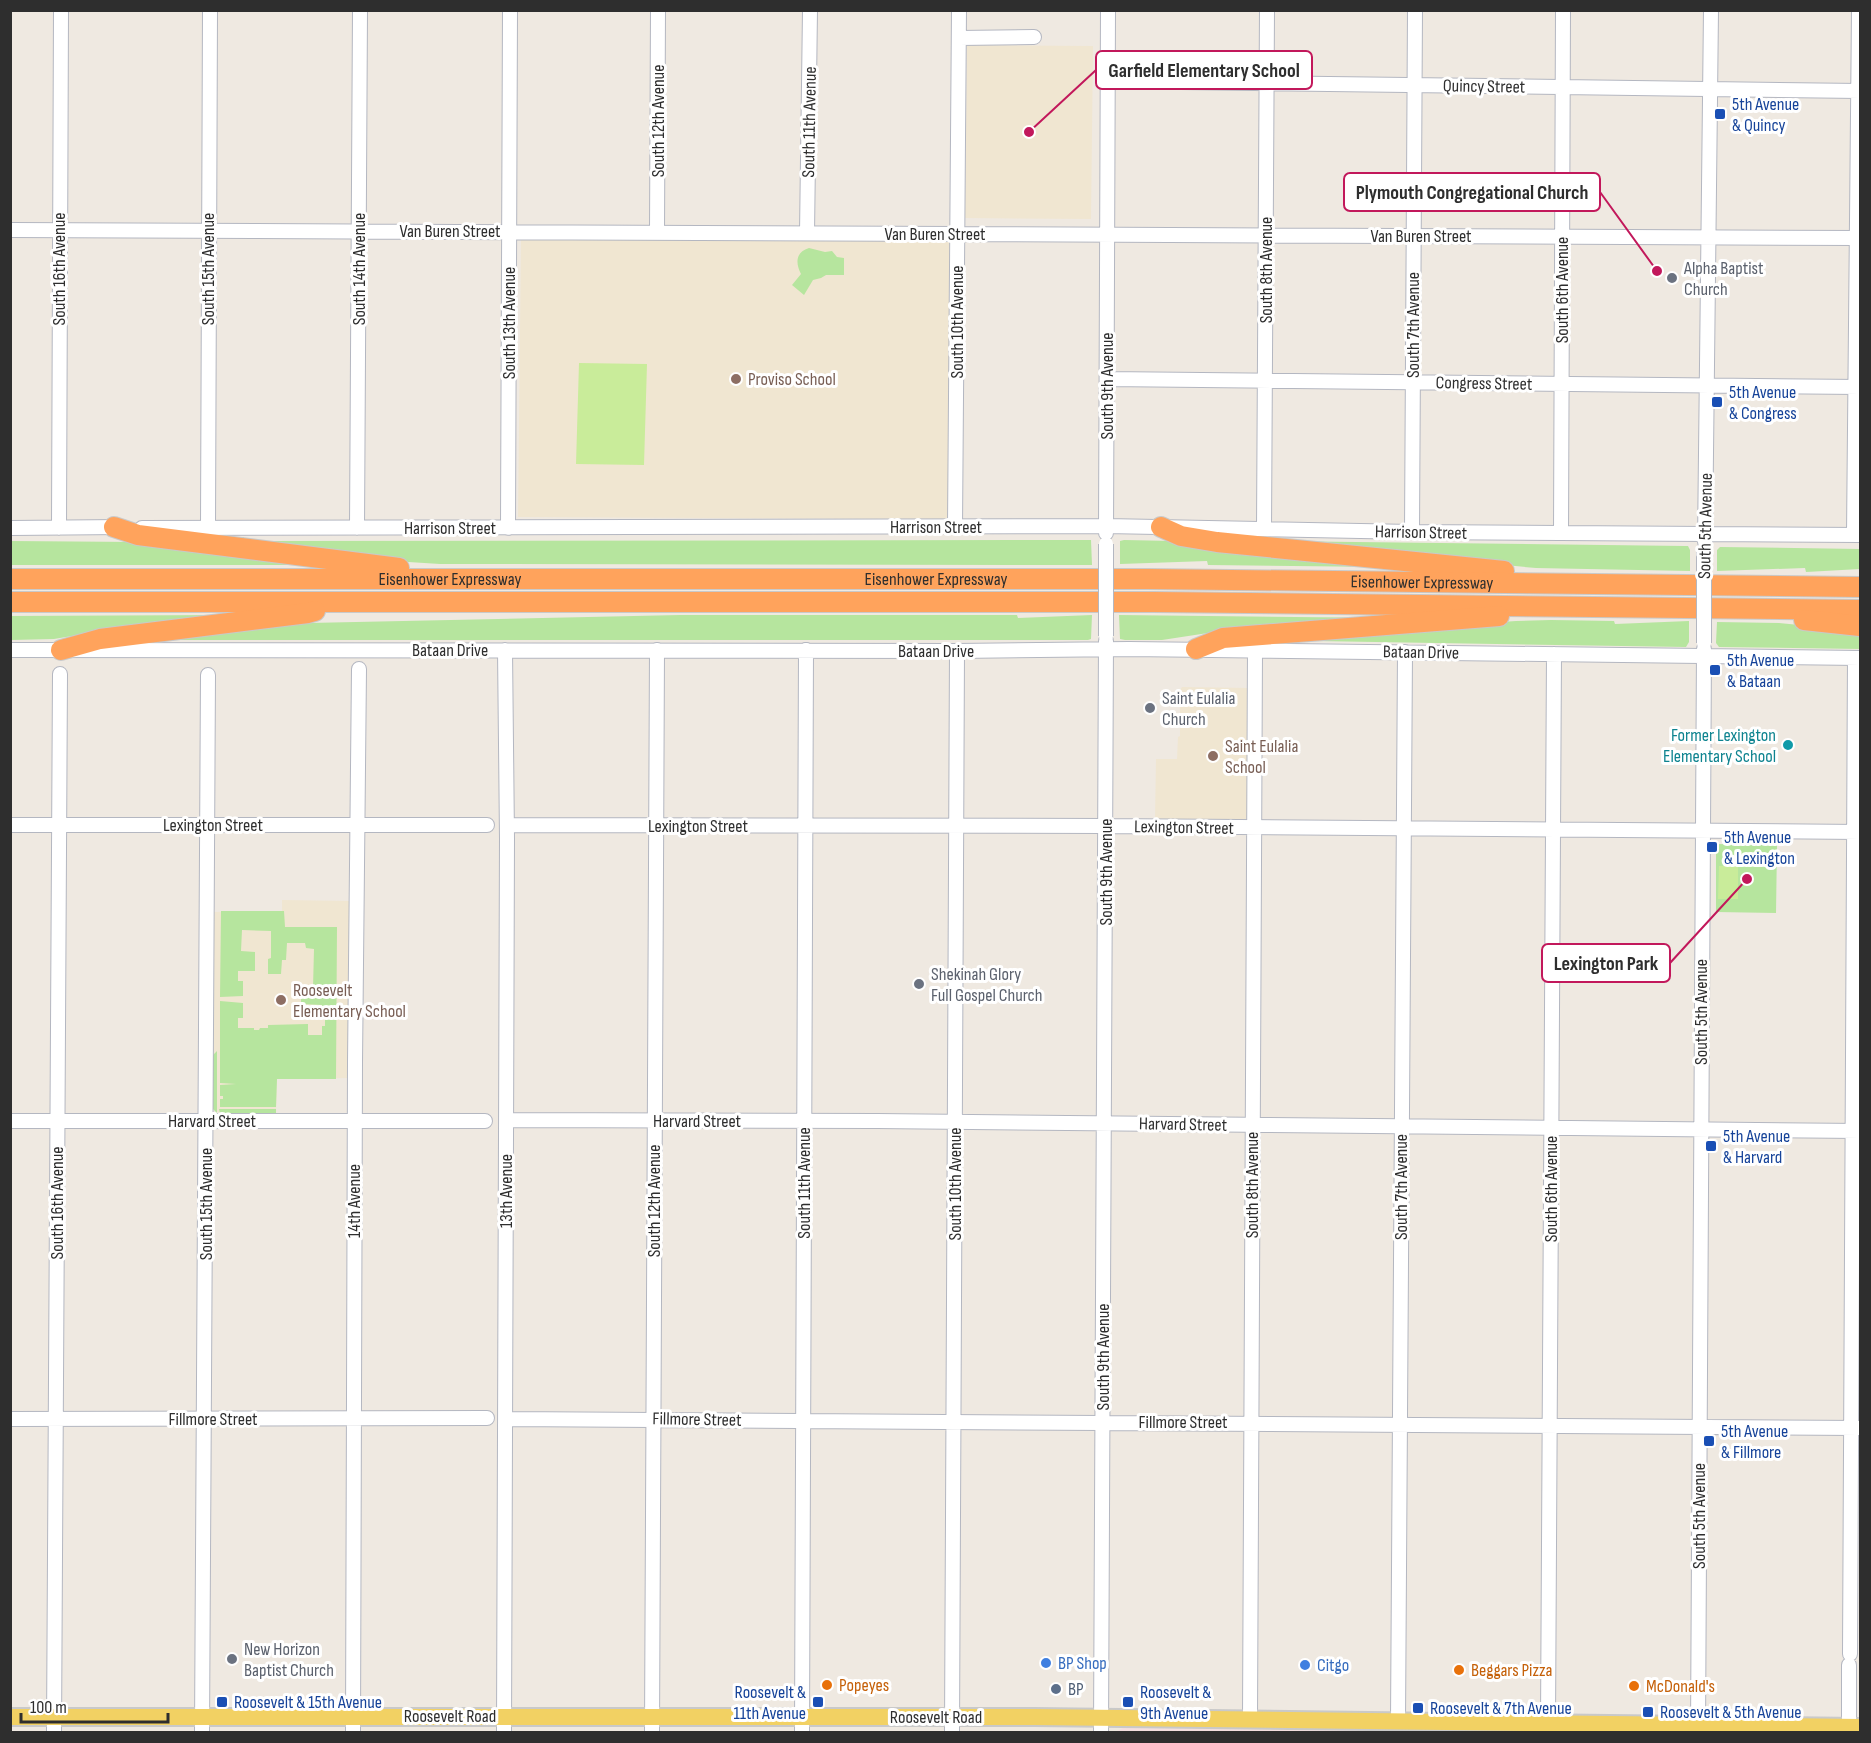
<svg xmlns="http://www.w3.org/2000/svg" width="1871" height="1743" font-family="'Sofia Sans Condensed',sans-serif">
<style>
.education{fill:#f0e6d1}
.medical{fill:#f5dfe0}
.green{fill:#b6e59e}
.pitch{fill:#c9ec9a}
.lines{fill:none;stroke-linecap:round;stroke-linejoin:round}
.minor-casing{stroke:#b4b7c1;stroke-width:16}
.major-casing{stroke:#c9c9c9;stroke-width:20}
.highway-casing{stroke:#c9c9c9;stroke-width:22}
.minor{stroke:#fff;stroke-width:14}
.major{stroke:#f2d163;stroke-width:16}
.highway{stroke:#ffa35c;stroke-width:20}
.minor-bridge-casing{stroke:#b4b7c1;stroke-width:16;stroke-linecap:butt}
.minor-bridge{stroke:#fff;stroke-width:14}
.transit-dot{fill:#1a4fb4;stroke:#fff;stroke-width:2}
.worship-dot{fill:#6b7280;stroke:#fff;stroke-width:2}
.education-dot{fill:#8d6e63;stroke:#fff;stroke-width:2}
.culture-dot{fill:#0f9aa8;stroke:#fff;stroke-width:2}
.shop-dot{fill:#3f7fe0;stroke:#fff;stroke-width:2}
.food-dot{fill:#e8710a;stroke:#fff;stroke-width:2}
.service-dot{fill:#5c6f8a;stroke:#fff;stroke-width:2}
.labels{text-anchor:middle;stroke-width:6;stroke-linejoin:round;paint-order:stroke}
.street-label{font-size:18px;fill:#2e2e2e;stroke:#fff}
.transit-label{font-size:18px;fill:#164399;stroke:#fff;text-anchor:start}
.worship-label{font-size:18px;fill:#5b616d;stroke:#fff;text-anchor:start}
.education-label{font-size:18px;fill:#785e54;stroke:#fff;text-anchor:start}
.culture-label{font-size:18px;fill:#0d838f;stroke:#fff;text-anchor:end}
.shop-label{font-size:18px;fill:#366cbe;stroke:#fff;text-anchor:start}
.food-label{font-size:18px;fill:#c56008;stroke:#fff;text-anchor:start}
.service-label{font-size:18px;fill:#4e5e75;stroke:#fff;text-anchor:start}
.leader{fill:none;stroke:#c2185b;stroke-width:2}
.callout-dot{fill:#c2185b;stroke:#fff;stroke-width:2}
.callout{fill:#fff;stroke:#c2185b;stroke-width:2}
.callout-label{font-size:20px;text-anchor:middle;font-weight:bold;fill:#2e2e2e}
</style>
<rect width="100%" height="100%" fill="#efe9e1"/>
<path class="education" d="M967,45L1093,46L1091,219L965,218Z
M521,238L952,241L951,519L518,517Z
M1182,687L1249,688L1248,813L1246,819H1155L1156,759H1177L1178,737L1180,736V690Z
M282,900L349,901L350,1078L277,1079L276,1115L220,1114L211,1107L212,912L282,911Z"/>
<path class="medical" d="M1123,1728L1284,1729L1516,1732H1115Z"/>
<path class="green" d="M809,248L825,252L832,251L837,257L844,258V275H826L821,278L813,280L804,295L792,285L801,274C795,262 796,252 809,248Z
M190,537H244V541L1091,540L1092,565L440,564L377,560Z
M1226,539L1271,541L1685,546H1688L1690,550V571L1536,568Z
M1124,540L1173,541L1383,567L1208,565L1207,561L1120,564V541Z
M10,541L138,542L289,559L288,565H11Z
M1720,547L1860,549V569L1806,572L1805,568L1717,571V550Z
M225,615L90,633L54,639L11,640L10,616Z
M680,615H1017L1018,618L1092,615L1091,639L1088,640H137L261,624Z
M1119,615L1397,618L1221,631L1162,640H1125L1120,639Z
M1551,620L1614,621L1615,624L1689,621V642L1686,647L1249,640L1516,621Z
M1717,622L1779,623L1860,631V649L1719,647L1716,643Z
M1716,844L1777,845L1776,913L1716,912Z
M221,911H284L285,927H337L336,1079H277L276,1107H220V1099H223V1096H220V1085L236,1084L220,1083V1001L243,1003V1018H238V1028H254V1030H259L260,1028H268V1025L308,1024V1035H322V1026H325V1008L322,1007V1005L301,1004V988H313L314,949L306,948L305,943H287L286,960H282L281,974H268V959L271,958V931L242,930L241,951L255,952V971H238V981H243V996L220,997Z
M217,1051V1113L211,1107V1057Z
M219,1109H276V1115L220,1114Z"/>
<path class="pitch" d="M579,363L647,364L644,465L576,464Z
M1719,866H1738V899H1718Z"/>
<g class="lines">
<g class="minor-casing">
<path id="minor" d="M959,38L1034,37
M1108,81L1860,91
M10,230L1860,238
M657,232L658,10
M807,233L810,10
M1107,379L1860,387
M955,526L959,10
M10,528L122,527
M59,528L61,10
M142,528L1106,526L1412,532L1860,535
M208,528L210,10
M357,528L360,10
M508,528L510,10
M1264,529L1267,10
M1412,532L1415,10
M1106,533L1108,10
M1561,533L1563,10
M1854,535L1859,10
M1705,542L1711,10
M10,650L957,651L1129,649L1860,658
M10,825H487
M507,825L1106,826L1860,832
M506,1120L877,1121L1860,1131
M10,1121H485
M10,1419L487,1418
M505,1419L1860,1428
M1850,1654L1855,658
M1849,1665V1727
M1250,1719L1255,650
M1398,1721L1405,652
M1548,1723L1554,654
M54,1732L60,674
M202,1732L208,675
M353,1732L355,1062L359,669
M504,1732L507,838L505,650
M652,1732L657,650
M802,1732L806,650
M952,1732L957,651
M1101,1732L1106,641
M1698,1732L1704,649"/>
</g>
<g class="major-casing">
<path id="major" d="M10,1717H1035L1860,1727"/>
</g>
<g class="highway-casing">
<g id="highway">
<path d="M114,527L138,535L399,568"/>
<path d="M1161,527L1181,536L1217,542L1504,571"/>
<path id="s1" d="M10,579H1148L1860,587"/>
<path d="M10,602H1154L1860,610"/>
<path d="M1804,620L1860,626"/>
<path d="M1196,649L1223,638L1499,616"/>
<path d="M61,650L100,639L308,613L315,611"/>
</g>
</g>
<use href="#minor" class="minor"/>
<use href="#major" class="major"/>
<use href="#highway" class="highway"/>
<g class="minor-bridge-casing">
<path id="minor-bridge" d="M1106,636V544
M1704,643V550"/>
</g>
<use href="#minor-bridge" class="minor-bridge"/>
</g>
<g class="transit-dot">
<rect x="1714" y="108" width="12" height="12" rx="3"/>
<rect x="1711" y="396" width="12" height="12" rx="3"/>
<rect x="1709" y="664" width="12" height="12" rx="3"/>
<rect x="1706" y="841" width="12" height="12" rx="3"/>
<rect x="1705" y="1140" width="12" height="12" rx="3"/>
<rect x="1703" y="1435" width="12" height="12" rx="3"/>
<rect x="216" y="1696" width="12" height="12" rx="3"/>
<rect x="812" y="1696" width="12" height="12" rx="3"/>
<rect x="1122" y="1696" width="12" height="12" rx="3"/>
<rect x="1412" y="1702" width="12" height="12" rx="3"/>
<rect x="1642" y="1706" width="12" height="12" rx="3"/>
</g>
<g class="worship-dot">
<circle cx="1672" cy="278" r="6"/>
<circle cx="1150" cy="708" r="6"/>
<circle cx="919" cy="984" r="6"/>
<circle cx="232" cy="1659" r="6"/>
</g>
<g class="education-dot">
<circle cx="736" cy="379" r="6"/>
<circle cx="1213" cy="756" r="6"/>
<circle cx="281" cy="1000" r="6"/>
</g>
<circle class="culture-dot" cx="1788" cy="745" r="6"/>
<g class="shop-dot">
<circle cx="1046" cy="1663" r="6"/>
<circle cx="1305" cy="1665" r="6"/>
</g>
<g class="food-dot">
<circle cx="1459" cy="1670" r="6"/>
<circle cx="827" cy="1685" r="6"/>
<circle cx="1634" cy="1686" r="6"/>
</g>
<circle class="service-dot" cx="1056" cy="1689" r="6"/>
<g class="labels">
<g class="street-label">
<text transform="translate(1484 86) rotate(1)" y="6">Quincy Street</text>
<text transform="translate(658 121) rotate(-90)" y="6">South 12th Avenue</text>
<text transform="translate(809 122) rotate(-89)" y="6">South 11th Avenue</text>
<text x="450" y="237">Van Buren Street</text>
<text x="935" y="240">Van Buren Street</text>
<text x="1421" y="242">Van Buren Street</text>
<text transform="translate(59 269) rotate(-90)" y="6">South 16th Avenue</text>
<text transform="translate(208 269) rotate(-90)" y="6">South 15th Avenue</text>
<text transform="translate(359 269) rotate(-90)" y="6">South 14th Avenue</text>
<text transform="translate(1266 270) rotate(-90)" y="6">South 8th Avenue</text>
<text transform="translate(1562 290) rotate(-90)" y="6">South 6th Avenue</text>
<text transform="translate(957 322) rotate(-90)" y="6">South 10th Avenue</text>
<text transform="translate(509 323) rotate(-90)" y="6">South 13th Avenue</text>
<text transform="translate(1413 325) rotate(-90)" y="6">South 7th Avenue</text>
<text transform="translate(1484 383) rotate(1)" y="6">Congress Street</text>
<text transform="translate(1107 386) rotate(-90)" y="6">South 9th Avenue</text>
<text transform="translate(1705 526) rotate(-89)" y="6">South 5th Avenue</text>
<text x="936" y="533">Harrison Street</text>
<text x="450" y="534">Harrison Street</text>
<text transform="translate(1421 532) rotate(1)" y="6">Harrison Street</text>
<text dy="6" stroke="none"><textPath href="#s1" startOffset="440">Eisenhower Expressway</textPath></text>
<text dy="6" stroke="none"><textPath href="#s1" startOffset="926">Eisenhower Expressway</textPath></text>
<text dy="6" stroke="none"><textPath href="#s1" startOffset="1412">Eisenhower Expressway</textPath></text>
<text x="450" y="656">Bataan Drive</text>
<text x="936" y="657">Bataan Drive</text>
<text transform="translate(1421 652) rotate(1)" y="6">Bataan Drive</text>
<text x="213" y="831">Lexington Street</text>
<text x="698" y="832">Lexington Street</text>
<text transform="translate(1184 827) rotate(1)" y="6">Lexington Street</text>
<text transform="translate(1106 872) rotate(-90)" y="6">South 9th Avenue</text>
<text transform="translate(1701 1012) rotate(-90)" y="6">South 5th Avenue</text>
<text x="212" y="1127">Harvard Street</text>
<text x="697" y="1127">Harvard Street</text>
<text transform="translate(1183 1124) rotate(1)" y="6">Harvard Street</text>
<text transform="translate(804 1183) rotate(-90)" y="6">South 11th Avenue</text>
<text transform="translate(955 1184) rotate(-90)" y="6">South 10th Avenue</text>
<text transform="translate(1252 1185) rotate(-90)" y="6">South 8th Avenue</text>
<text transform="translate(1401 1187) rotate(-90)" y="6">South 7th Avenue</text>
<text transform="translate(1551 1189) rotate(-90)" y="6">South 6th Avenue</text>
<text transform="translate(506 1191) rotate(-90)" y="6">13th Avenue</text>
<text transform="translate(354 1201) rotate(-90)" y="6">14th Avenue</text>
<text transform="translate(654 1201) rotate(-90)" y="6">South 12th Avenue</text>
<text transform="translate(57 1203) rotate(-90)" y="6">South 16th Avenue</text>
<text transform="translate(206 1204) rotate(-90)" y="6">South 15th Avenue</text>
<text transform="translate(1103 1357) rotate(-90)" y="6">South 9th Avenue</text>
<text x="213" y="1425">Fillmore Street</text>
<text transform="translate(697 1419) rotate(1)" y="6">Fillmore Street</text>
<text x="1183" y="1428">Fillmore Street</text>
<text transform="translate(1699 1516) rotate(-90)" y="6">South 5th Avenue</text>
<text x="450" y="1722">Roosevelt Road</text>
<text x="936" y="1723">Roosevelt Road</text>
</g>
<g class="transit-label">
<text x="1732" y="110">5th Avenue<tspan x="1732" dy="21">&amp; Quincy</tspan></text>
<text x="1729" y="398">5th Avenue<tspan x="1729" dy="21">&amp; Congress</tspan></text>
<text x="1727" y="666">5th Avenue<tspan x="1727" dy="21">&amp; Bataan</tspan></text>
<text x="1724" y="843">5th Avenue<tspan x="1724" dy="21">&amp; Lexington</tspan></text>
<text x="1723" y="1142">5th Avenue<tspan x="1723" dy="21">&amp; Harvard</tspan></text>
<text x="1721" y="1437">5th Avenue<tspan x="1721" dy="21">&amp; Fillmore</tspan></text>
<text x="806" y="1698" text-anchor="end">Roosevelt &amp;<tspan x="806" dy="21">11th Avenue</tspan></text>
<text x="1140" y="1698">Roosevelt &amp;<tspan x="1140" dy="21">9th Avenue</tspan></text>
<text x="234" y="1708">Roosevelt &amp; 15th Avenue</text>
<text x="1430" y="1714">Roosevelt &amp; 7th Avenue</text>
<text x="1660" y="1718">Roosevelt &amp; 5th Avenue</text>
</g>
<g class="worship-label">
<text x="1684" y="274">Alpha Baptist<tspan x="1684" dy="21">Church</tspan></text>
<text x="1162" y="704">Saint Eulalia<tspan x="1162" dy="21">Church</tspan></text>
<text x="931" y="980">Shekinah Glory<tspan x="931" dy="21">Full Gospel Church</tspan></text>
<text x="244" y="1655">New Horizon<tspan x="244" dy="21">Baptist Church</tspan></text>
</g>
<g class="education-label">
<text x="748" y="385">Proviso School</text>
<text x="1225" y="752">Saint Eulalia<tspan x="1225" dy="21">School</tspan></text>
<text x="293" y="996">Roosevelt<tspan x="293" dy="21">Elementary School</tspan></text>
</g>
<g class="culture-label">
<text x="1776" y="741">Former Lexington<tspan x="1776" dy="21">Elementary School</tspan></text>
</g>
<g class="shop-label">
<text x="1058" y="1669">BP Shop</text>
<text x="1317" y="1671">Citgo</text>
</g>
<g class="food-label">
<text x="1471" y="1676">Beggars Pizza</text>
<text x="839" y="1691">Popeyes</text>
<text x="1646" y="1692">McDonald's</text>
</g>
<g class="service-label">
<text x="1068" y="1695">BP</text>
</g>
</g>
<path class="leader" d="M1029 132L1096 70M1657 271L1600 192M1747 879L1670 963"/>
<g class="callout-dot">
<circle cx="1029" cy="132" r="6"/>
<circle cx="1657" cy="271" r="6"/>
<circle cx="1747" cy="879" r="6"/>
</g>
<g class="callout">
<rect x="1096" y="51" width="216" height="38" rx="6"/>
<rect x="1344" y="173" width="256" height="38" rx="6"/>
<rect x="1542" y="944" width="128" height="38" rx="6"/>
</g>
<g class="callout-label">
<text x="1204" y="77">Garfield Elementary School</text>
<text x="1472" y="199">Plymouth Congregational Church</text>
<text x="1606" y="970">Lexington Park</text>
</g>
<rect width="1871" height="1743" fill="none" stroke="#2e2e2e" stroke-width="24"/>
<path d="M21 1713v9h147v-9" fill="none" stroke="#2e2e2e" stroke-width="3"/>
<text x="30" y="1713" font-size="18" fill="#2e2e2e" stroke="#ffffff" stroke-width="4.5" paint-order="stroke">100 m</text>
</svg>
